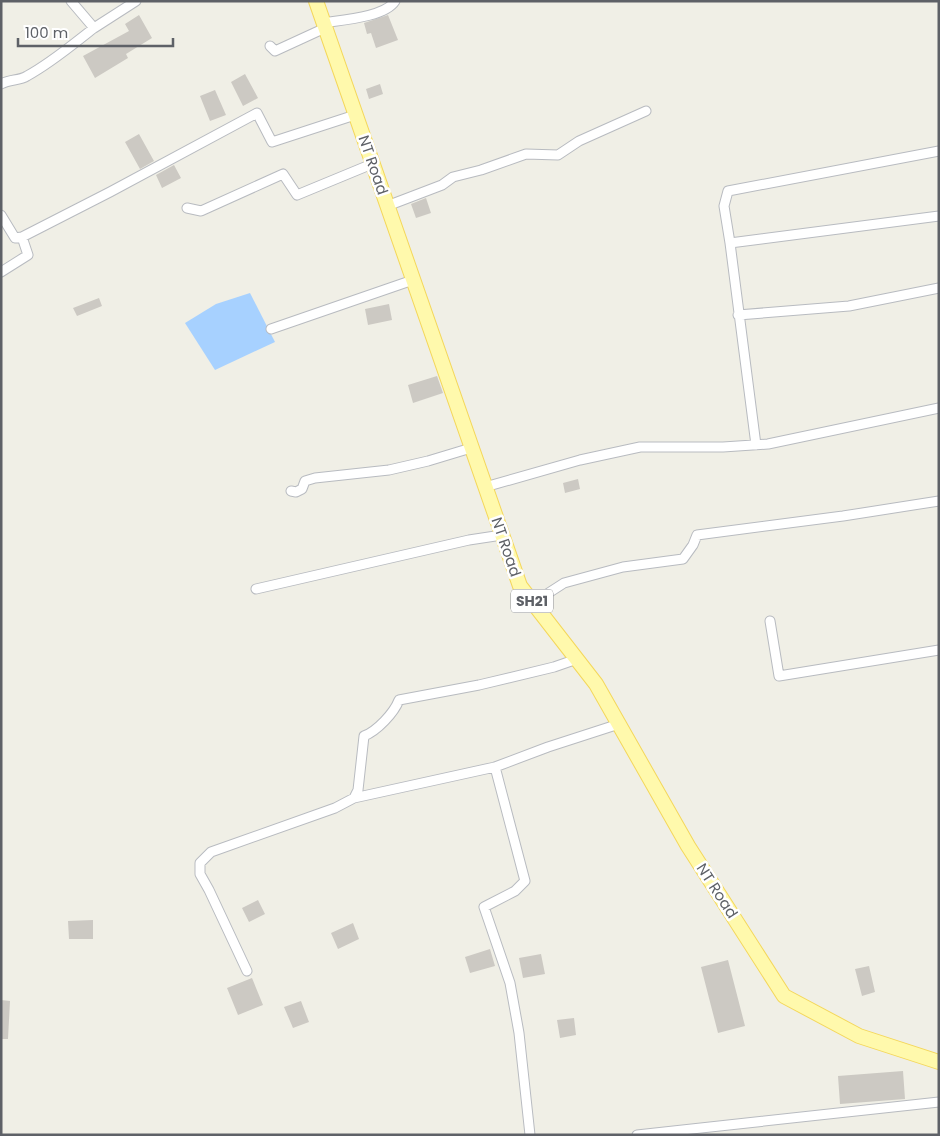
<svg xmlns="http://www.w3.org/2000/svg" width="940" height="1136" font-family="Poppins,sans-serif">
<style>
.water{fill:#a7d1ff}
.building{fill:#ccc9c3}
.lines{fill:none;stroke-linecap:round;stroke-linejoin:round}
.minor-casing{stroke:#b8bbc0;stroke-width:11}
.primary-casing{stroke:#f4d75b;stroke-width:16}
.minor{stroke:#fff;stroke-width:9}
.primary{stroke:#fff9ac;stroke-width:14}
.labels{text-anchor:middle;stroke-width:5;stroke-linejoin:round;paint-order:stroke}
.shield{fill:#fff;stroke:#8e9095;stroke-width:1}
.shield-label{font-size:14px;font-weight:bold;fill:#5e6167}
.street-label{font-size:15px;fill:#5e6167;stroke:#fff}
</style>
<rect width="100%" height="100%" fill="#f0efe6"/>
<path class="water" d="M250,293L275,342L215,370L185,323L216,304Z"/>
<path class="building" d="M139,15L152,38L126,54L128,58L95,78L83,56L129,31L125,24Z
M388,15L398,40L376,48L371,33L367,34L364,23Z
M245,74L258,98L243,106L231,82Z
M380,84L383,94L369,99L366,89Z
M215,90L226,115L210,121L200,96Z
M139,134L154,161L140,169L125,142Z
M174,165L181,178L162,188L156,175Z
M426,198L431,213L416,218L411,204Z
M99,298L102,306L77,316L73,308Z
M389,304L392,320L368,325L365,309Z
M437,376L443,393L413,403L408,385Z
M578,479L580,489L565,493L563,483Z
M258,900L265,914L249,922L242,908Z
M93,920V939H69L68,921Z
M353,923L359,939L338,949L331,933Z
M490,949L495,966L470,973L465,957Z
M541,954L545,974L523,978L519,958Z
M728,960L745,1026L718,1033L701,967Z
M869,966L875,992L862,996L855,969Z
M252,978L263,1005L238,1015L227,988Z
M1,1000L10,1001L8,1039H1Z
M301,1001L309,1022L293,1028L284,1007Z
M574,1018L576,1035L560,1038L557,1020Z
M903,1071L905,1099L840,1104L838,1076Z"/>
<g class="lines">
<g class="minor-casing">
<path id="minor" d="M71,1L94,28L136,1
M323,23C342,20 385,17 395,1
M270,46L275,51L325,28
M1,84C10,79 19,81 27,76C51,63 72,45 94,28
M387,206L442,185L453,177L481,170L526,154L558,155L579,141L646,111
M187,208L201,211L283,174L297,195L372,164
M1,215L15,238L22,237L110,192L257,113L272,142L355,115
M730,243L939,216
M1,272L28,255L22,237
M738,315L849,306L939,288
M271,329L413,280
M756,445L730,243L724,206L728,191L939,151
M485,487L580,460L640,447H723L768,444L939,408
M291,491L296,492L302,489L305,481L315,478L389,470L428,461L471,448
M256,589L469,540L502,535
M533,603L564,583L623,567L683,559L693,545L697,535L843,516L939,501
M770,621L779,676L939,650
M354,798L495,767
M247,971L209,890L200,874V863L211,852L335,808L354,798L358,790L364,736C377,731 394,713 399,700L479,685L554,667L577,659
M530,1135L519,1033L510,983L484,907L515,891L525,881L495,767L548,747L619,724
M637,1135L939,1102"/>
</g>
<g class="primary-casing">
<path id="primary" d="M316,1L520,586L596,684L688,846L784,996L859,1036L939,1062"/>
</g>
<use href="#minor" class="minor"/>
<use href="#primary" class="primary"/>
</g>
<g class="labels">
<rect class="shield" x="511" y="589.5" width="42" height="23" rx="4"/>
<g class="shield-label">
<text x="532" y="606">SH21</text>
</g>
<g class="street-label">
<text transform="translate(373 165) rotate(71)" y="5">NT Road</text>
<text transform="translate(506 547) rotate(71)" y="5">NT Road</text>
<text transform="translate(717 891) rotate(57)" y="5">NT Road</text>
</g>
</g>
<rect width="940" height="1136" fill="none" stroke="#5e6167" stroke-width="5"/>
<path d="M18 38v8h155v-8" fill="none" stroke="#5e6167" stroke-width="2.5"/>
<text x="25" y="38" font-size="15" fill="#5e6167" stroke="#ffffff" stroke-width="4" paint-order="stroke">100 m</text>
</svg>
